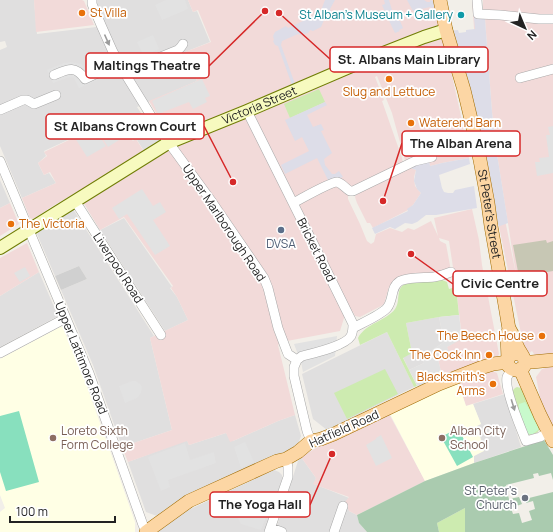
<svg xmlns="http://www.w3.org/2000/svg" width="553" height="532" font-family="Manrope,sans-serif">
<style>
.residential{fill:#e0dfdf}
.commercial{fill:#f2dad9}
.education{fill:#ffffe5}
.religious{fill:#d0d0d0}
.construction{fill:#c7c7b4}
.grass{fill:#cdebb0}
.cemetery{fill:#aacbaf}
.park{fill:#c8facc}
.pitch{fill:#88e0be}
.parking{fill:#e2e2e2}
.plaza{fill:#dddde8}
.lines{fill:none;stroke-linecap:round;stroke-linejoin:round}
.street-casing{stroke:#a9a9a9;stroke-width:10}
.secondary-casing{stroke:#707d05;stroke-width:14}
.primary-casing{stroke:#a06b00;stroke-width:14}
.street{stroke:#fff;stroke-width:9}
.secondary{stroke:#f7fabf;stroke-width:12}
.primary{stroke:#fcd6a4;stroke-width:13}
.oneway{fill:#9c9c9c}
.food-dot{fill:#e8710a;stroke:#fff;stroke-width:1.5}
.culture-dot{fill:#0f9aa8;stroke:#fff;stroke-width:1.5}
.service-dot{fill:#5c6f8a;stroke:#fff;stroke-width:1.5}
.education-dot{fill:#8d6e63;stroke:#fff;stroke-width:1.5}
.worship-dot{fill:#6b7280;stroke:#fff;stroke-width:1.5}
.labels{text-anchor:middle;stroke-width:3.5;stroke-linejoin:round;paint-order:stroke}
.food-label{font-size:12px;fill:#c56008;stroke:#fff;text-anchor:start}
.culture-label{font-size:12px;fill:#0d838f;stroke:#fff;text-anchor:end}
.street-label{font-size:12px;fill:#222;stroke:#fff}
.service-label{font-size:12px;fill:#4e5e75;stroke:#fff}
.education-label{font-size:12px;fill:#785e54;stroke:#fff;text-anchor:start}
.worship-label{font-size:12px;fill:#5b616d;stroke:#fff;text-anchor:end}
.leader{fill:none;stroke:#d62828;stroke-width:1.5}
.callout-dot{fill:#d62828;stroke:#fff;stroke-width:1.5}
.callout{fill:#fff;stroke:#d62828;stroke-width:1.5}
.callout-label{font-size:13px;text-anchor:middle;font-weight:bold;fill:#222}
</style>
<rect width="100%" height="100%" fill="#f2efe9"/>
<path class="residential" d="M0,0H34L37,34L105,26L96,0H188L193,12L197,11L210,42L185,52L197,81L137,107L160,141L144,151L137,140L134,141L130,135L122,139L115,125L102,132L98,126L44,151L46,156L38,163L44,175L49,173L56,183L22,198L0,146V50L7,47L5,41L0,42Z
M0,180L10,203L0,208Z
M73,209L154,336L150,338L172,430L122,447L93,365L61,290L87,279L79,266L55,276L37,234L40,231Z
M124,218L172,287L170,288L177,297L188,320L165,331L100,230Z
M39,272L58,316L0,347V296Z
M439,317L444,342L422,357L424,363L409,370L403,357L412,353L406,323Z
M387,332L414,387L327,430L313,419L302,374Z
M505,394L521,447L474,463V456L484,450L477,425L481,424L473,404Z
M295,415L301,436L298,444L292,449L242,470L180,500L157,516L146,512L128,462L187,440L189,445L226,433L233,441L278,421Z
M301,457L316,478L314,484L349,498V511L357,515L359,523L367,532H275L298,461Z
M274,470L279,472L282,475V479L265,532H157L182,513Z"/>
<path class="commercial" d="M34,0H82L84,1L94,25L36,32Z
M188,0H435L461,116L469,158L442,163L430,166L429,162L409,167L416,170L414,177L415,186L421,193L413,205L408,209V210L373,228L370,223H367L357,203L355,197L357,191L406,164L392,113L377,76L375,77L384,100L382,101L402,158L403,164L348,194V199L360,224L367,241L371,244L374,242L376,234L390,228L402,232L408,228L414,230L431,221L438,236L434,218L472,209L479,240L482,265L499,354L498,356L442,376L437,355L448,352L447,347L462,338L456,287L449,241L439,238L440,241L446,244L451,271L393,282L389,287L384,304L381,306L360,317L355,316L353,312L344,318L340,331L287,341L278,345L295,415L278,421L233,441L230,442L226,433L189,445L187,441L128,462L122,447L172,430L150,338L188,320L177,297L171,288L173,286L124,217L100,230L77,192L51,207L35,218L32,219L30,218L22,198L56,183L50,172L44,175L38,163L47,156L44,152L98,126L102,132L115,125L122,139L129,135L133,141L136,139L150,161L164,152L182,143L372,64L373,66L369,54L170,137L149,101L197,81L185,52L211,42L198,10L193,12Z
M472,0H481L486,70L501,200L516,274L496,148L492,112L485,19L483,12V0H553V355L536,357L532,351L528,354L524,348L493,197L474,28Z
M10,203L19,224L0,236V208Z
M27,243L39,272L0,296V258Z
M553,366V430L541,402L536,377L542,369Z
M490,370L497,373L503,394L466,406L458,382Z
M387,410L425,481L357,515L349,511L345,502L349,497L313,484L316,478L301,457L318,447L325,441Z"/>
<path class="education" d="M62,326L80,367L114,462L135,522V532H0V512L5,508L0,495V359Z
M458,382L466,406L473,404L481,424L477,426L484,451L474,456V463L425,481L390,414L439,391Z"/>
<path class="religious" d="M79,266L87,279L61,290L55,276Z"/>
<path class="construction" d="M546,240L547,243L553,241V271L519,277L513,245Z"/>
<path class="grass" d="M319,89L325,102L290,118L284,104Z
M440,279L447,282L449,289L456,287L459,315L439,317L406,323L412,353L403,358L417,386L414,387L387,332L360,345L358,338C366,323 386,321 395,309C401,301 395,289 405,284Z
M385,369L398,394L347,419L334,393Z
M517,387L521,388L523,387L540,427C539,433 535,434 529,435L525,433L512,391L515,388Z
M465,508V532H439L437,523Z"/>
<path class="cemetery" d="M544,440L553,455V480L551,473L539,476L538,473L533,474L534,478L506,485L507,488H506L509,499L519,497L522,504L511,508L513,514L519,513L522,523L532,520L529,511L535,509L533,501L526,503L525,499L553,492V532H465V508L437,523L439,532H367L359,523L357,515L425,481L474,463Z"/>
<path class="park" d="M525,402L529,409L538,427V430L533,434H528L527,432L519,410V404Z"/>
<path class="pitch" d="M19,411L39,482L6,491L0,472V416Z
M458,428L473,457L457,466L441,437Z"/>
<path class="parking" d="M166,0H185L188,9L162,20L155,5Z
M153,35L159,49L144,56L137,42Z
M71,62L81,64L86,69L89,73L94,71L98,80L79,88L74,78L71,77L67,78L53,83L47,70L64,63Z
M202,79L210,96L205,98L207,102L193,109L189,102L158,114L152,101Z
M553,126V173L537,176L535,162H540L539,158L549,157L546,135H550L548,127Z
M113,127L119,140L108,147L100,134Z
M95,129L106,146L87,157L75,138Z
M142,189L153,206L160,202L166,212L153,220L170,246L155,255L127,214L119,219L112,208Z
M25,267L30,276L20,282L14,273Z
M459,315L462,339L447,347L449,352L437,355L442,376L418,387L409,370L424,363L422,357L444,342L439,317Z
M337,336L335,356L303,372L301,362L294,344Z
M132,381H136L141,385L142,388L141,393L137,398L125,403L119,386Z
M381,435L392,458L376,466L366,445L376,439V438Z
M245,442L254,462L241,468L234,447Z
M185,443L190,460L214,452L216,463L168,480L170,487L161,491L148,457Z
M246,500L251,509L267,515L261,530L241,524L232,506Z"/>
<path class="plaza" d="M325,0H335L330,9L331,11L327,13L321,27L313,31L310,30L308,33L301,35L298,34L282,41L281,45L295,84L292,85L278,46L275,45L273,41L274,40L273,36L275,32L286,26L288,28L320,13Z
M384,0H389L392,10H394L398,21H400L403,28L399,30L400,31L395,33L392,27L382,5L385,4Z
M407,0H424L427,2H430V0L433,1L435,0L438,6L431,8L430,7L413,11Z
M474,18L485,19L492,112L496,148L508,223L500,226L493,225L467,88L469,83L458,49L450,31L458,30L459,33L466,32V30L475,29Z
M325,102L327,105L307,115L313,127L321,124L324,130L321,131L332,153L324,159L325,165L332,174H335L339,171L343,177L329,182L317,158L285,174L281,165L309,151L302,137L295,141L285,120Z
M469,158L470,164L439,175L442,188L444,192L448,193H453L455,190L474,186L477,208L436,215H426L417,222L412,224L405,223L395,229L390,227L375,234L372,228L408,211L407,209L413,205L421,193L417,189L414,181L416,170L408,167L429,161L430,166L442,163Z"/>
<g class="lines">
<g class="street-casing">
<path id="street" d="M92,0V4L101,25L113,52L124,72L161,132L212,202L264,278L268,288L278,328L286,349L288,354L297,360
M477,0L478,14L500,15L539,19H553
M124,72L178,50L181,47L183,44
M54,75C68,69 75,65 85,79L119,63
M520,78L553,69
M0,110L23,100H27L34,104L56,95
M247,111L319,255L353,324C353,328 353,332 351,336C345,346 314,353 302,356L297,360
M0,161L89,373L143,525L147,531
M75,201L161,335
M293,203C301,199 330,182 337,182C342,183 346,189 350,191H353L415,161L432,157
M353,328C362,323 381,315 387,308C394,300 390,287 400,281C409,277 424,278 434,277C440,276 446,274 451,272
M0,353L66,318
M297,360L294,367V376L307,431L311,441
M512,370C510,372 508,375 507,377C504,388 521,429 526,441L540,437L549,432
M271,528L282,532
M269,532L288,477V467L286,459
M334,532L343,506"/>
</g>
<g class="secondary-casing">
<g id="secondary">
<path id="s1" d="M0,248L168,143L247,111L368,59L424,37L446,30"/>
</g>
</g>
<g class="primary-casing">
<g id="primary">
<path id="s2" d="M440,0L446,30L464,90L470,115L480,160L488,203L491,226L505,305L509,329L507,335L508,359"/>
<path d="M510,330C514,336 515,342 518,348C520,352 525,358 525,362C525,377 500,369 509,357C512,353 517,353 521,355"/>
<path d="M525,362H532L553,360"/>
<path d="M520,369L540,415L553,441"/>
<path d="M146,532L189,501L277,461L286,459L298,452L311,441L321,439L334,434L439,384L480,368L493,364L508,362"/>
</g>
</g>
<use href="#street" class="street"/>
<use href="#secondary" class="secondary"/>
<use href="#primary" class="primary"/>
</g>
<defs><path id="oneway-solid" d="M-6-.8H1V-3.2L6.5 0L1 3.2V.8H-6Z"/></defs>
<g class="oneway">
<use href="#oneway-solid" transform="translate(107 40) rotate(66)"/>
<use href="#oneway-solid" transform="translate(513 405) rotate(73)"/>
</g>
<g class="food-dot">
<circle cx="82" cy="13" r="4"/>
<circle cx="389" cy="79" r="4"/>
<circle cx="411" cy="123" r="4"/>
<circle cx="11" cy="224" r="4"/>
<circle cx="542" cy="336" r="4"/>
<circle cx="489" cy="355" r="4"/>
<circle cx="493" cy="384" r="4"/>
</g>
<circle class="culture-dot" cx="461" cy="15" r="4"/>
<circle class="service-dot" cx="281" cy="230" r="4"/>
<g class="education-dot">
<circle cx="53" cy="438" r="4"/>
<circle cx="442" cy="438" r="4"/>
</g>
<circle class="worship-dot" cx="525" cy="498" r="4"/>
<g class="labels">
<g class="food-label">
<text x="90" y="17">St Villa</text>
<text x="389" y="96" text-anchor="middle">Slug and Lettuce</text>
<text x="419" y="127">Waterend Barn</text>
<text x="19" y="228">The Victoria</text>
<text x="534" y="340" text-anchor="end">The Beech House</text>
<text x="481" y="359" text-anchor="end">The Cock Inn</text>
<text x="485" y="381" text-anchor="end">Blacksmith's<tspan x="485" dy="14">Arms</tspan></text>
</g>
<g class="culture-label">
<text x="453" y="19">St Alban's Museum + Gallery</text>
</g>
<g class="street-label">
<text dy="4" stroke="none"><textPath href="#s1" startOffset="297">Victoria Street</textPath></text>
<text dy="4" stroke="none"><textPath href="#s2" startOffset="220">St Peter's Street</textPath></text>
<text transform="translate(224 223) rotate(56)" y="4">Upper Marlborough Road</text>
<text transform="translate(316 250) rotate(63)" y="4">Bricket Road</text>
<text transform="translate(118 268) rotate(57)" y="4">Liverpool Road</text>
<text transform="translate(81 358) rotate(68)" y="4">Upper Lattimore Road</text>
<text transform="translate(344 429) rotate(-24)" y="4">Hatfield Road</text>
</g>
<g class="service-label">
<text x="281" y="248">DVSA</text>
</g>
<g class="education-label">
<text x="61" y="435">Loreto Sixth<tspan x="61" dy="14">Form College</tspan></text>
<text x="450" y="435">Alban City<tspan x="450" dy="14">School</tspan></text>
</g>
<g class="worship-label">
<text x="517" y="495">St Peter's<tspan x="517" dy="14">Church</tspan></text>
</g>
</g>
<path class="leader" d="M279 13L330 59M265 11L209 66M233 182L204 126M383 201L402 143M411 254L453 284M332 454L310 505"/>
<g class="callout-dot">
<circle cx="279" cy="13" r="4"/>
<circle cx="265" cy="11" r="4"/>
<circle cx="233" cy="182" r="4"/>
<circle cx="383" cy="201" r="4"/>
<circle cx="411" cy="254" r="4"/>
<circle cx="332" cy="454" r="4"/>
</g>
<g class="callout">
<rect x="330" y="47" width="158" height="25" rx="4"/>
<rect x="86" y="53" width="123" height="25" rx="4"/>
<rect x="46" y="114" width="158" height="25" rx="4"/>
<rect x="402" y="131" width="118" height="25" rx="4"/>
<rect x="453" y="271" width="94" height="25" rx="4"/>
<rect x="210" y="492" width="100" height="25" rx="4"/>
</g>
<g class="callout-label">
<text x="409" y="64">St. Albans Main Library</text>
<text x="147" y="70">Maltings Theatre</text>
<text x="125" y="131">St Albans Crown Court</text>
<text x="461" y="148">The Alban Arena</text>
<text x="500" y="288">Civic Centre</text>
<text x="260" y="509">The Yoga Hall</text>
</g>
<g transform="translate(525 28) rotate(136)" stroke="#ffffff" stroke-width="3" paint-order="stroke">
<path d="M0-3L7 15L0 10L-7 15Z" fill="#222222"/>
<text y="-6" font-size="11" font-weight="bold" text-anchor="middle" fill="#222222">N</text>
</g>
<path d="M10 516v6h105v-6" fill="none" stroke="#222222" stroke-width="2"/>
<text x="16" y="516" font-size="12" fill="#222222" stroke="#ffffff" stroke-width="3" paint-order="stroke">100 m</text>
</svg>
